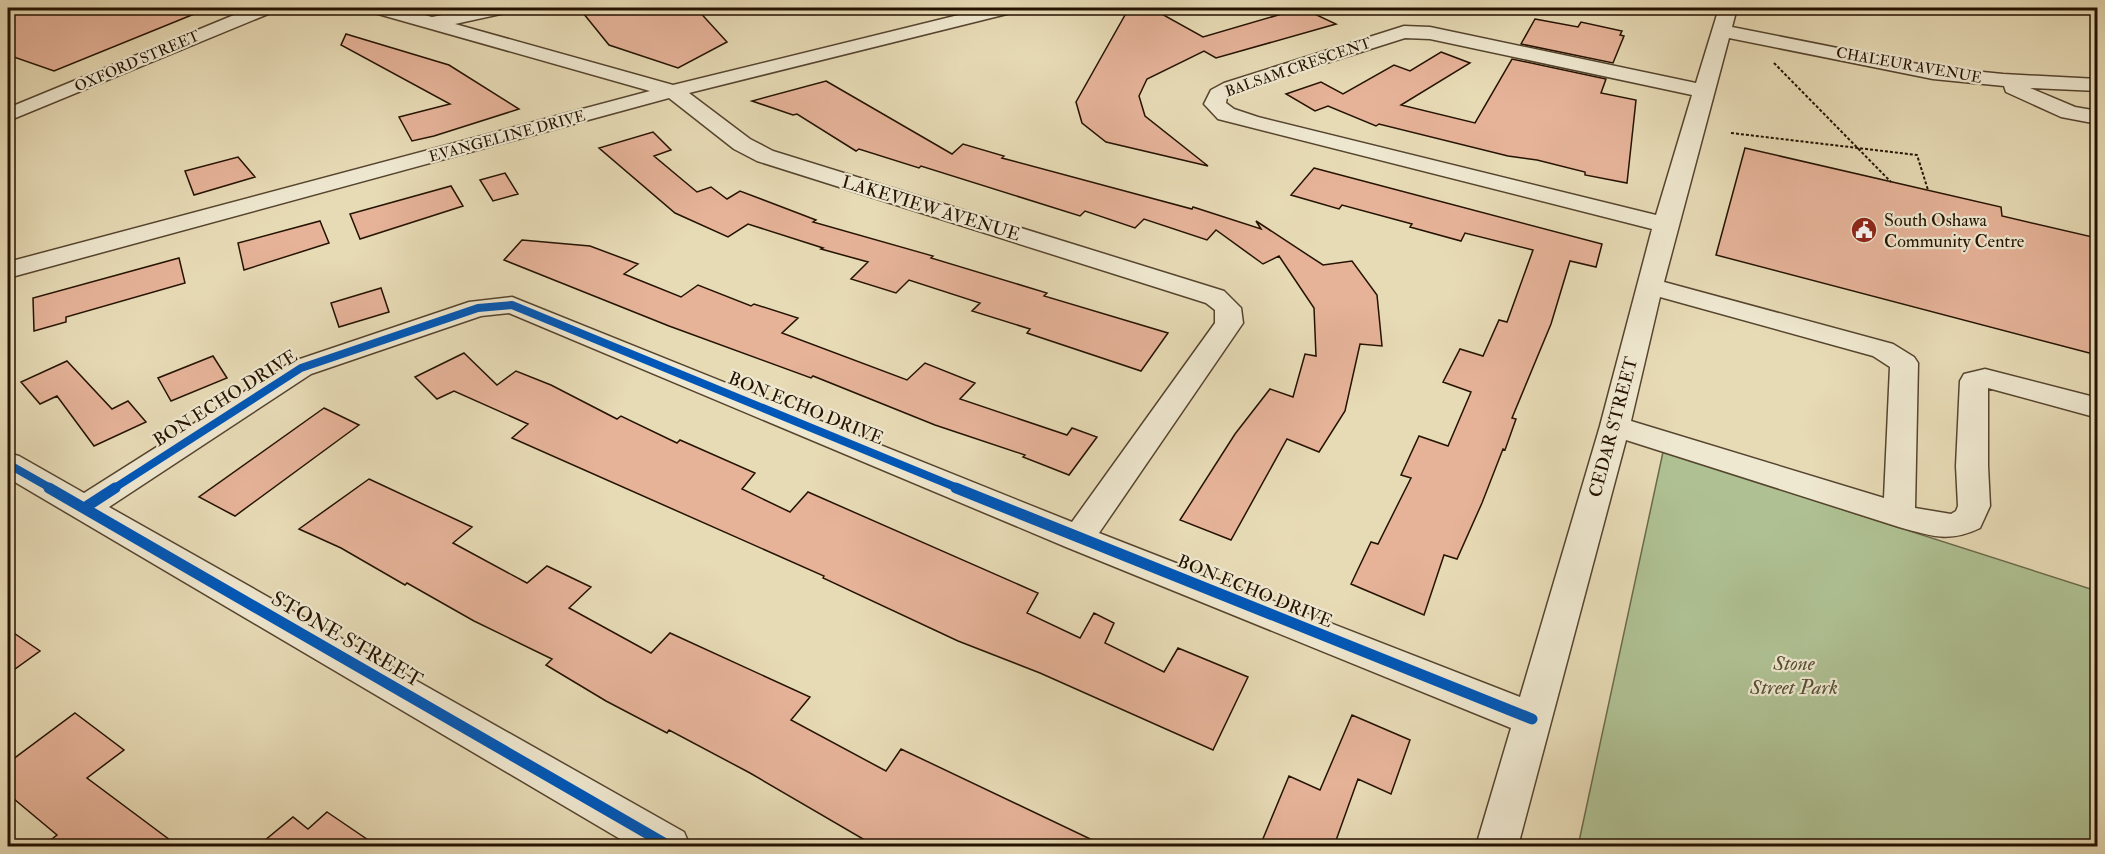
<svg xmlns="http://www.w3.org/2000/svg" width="2105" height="854" font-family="'IM FELL Double Pica',serif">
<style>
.green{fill:#afc193;stroke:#6a6a4a;stroke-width:1.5}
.building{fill:#e6b399;stroke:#241200;stroke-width:1.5}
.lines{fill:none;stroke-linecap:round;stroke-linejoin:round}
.minor-casing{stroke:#55442e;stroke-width:3}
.path{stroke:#241200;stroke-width:2;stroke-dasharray:3 2;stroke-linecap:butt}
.minor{fill:#efe8d0;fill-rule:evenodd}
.cycleway-far1-casing{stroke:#efe8d0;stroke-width:12}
.cycleway-casing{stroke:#efe8d0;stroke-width:15}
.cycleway-far1{stroke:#0057b8;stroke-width:8}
.cycleway{stroke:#0057b8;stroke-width:11}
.labels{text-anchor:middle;stroke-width:4.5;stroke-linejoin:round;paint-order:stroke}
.far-street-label{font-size:15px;fill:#241200;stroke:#efe8d0}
.street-label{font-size:18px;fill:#241200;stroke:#efe8d0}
.poi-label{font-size:18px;fill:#241200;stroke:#efe8d0;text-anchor:start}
.near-street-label{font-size:21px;fill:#241200;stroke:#efe8d0}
.near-park-label{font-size:21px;font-style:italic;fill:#554f33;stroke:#efe8d0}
</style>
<rect width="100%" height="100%" fill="#e7dbb6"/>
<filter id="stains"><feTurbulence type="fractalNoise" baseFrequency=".00333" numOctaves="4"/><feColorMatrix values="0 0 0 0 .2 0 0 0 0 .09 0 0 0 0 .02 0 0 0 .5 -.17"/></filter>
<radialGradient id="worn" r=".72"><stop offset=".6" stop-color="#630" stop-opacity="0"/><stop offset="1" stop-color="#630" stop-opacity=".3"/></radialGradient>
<path class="green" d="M1663,452L2097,591V846H1578Z"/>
<path class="building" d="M8,8H209L54,71L8,55Z
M579,8H696L727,42L678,68L609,45Z
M1129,8H1151L1203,37L1302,8L1336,24L1216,58L1204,51L1147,79L1139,96L1145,116L1208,166L1106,142L1082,123L1076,102Z
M1535,19L1578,27L1581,22L1622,31L1620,35L1624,36L1613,63L1521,44Z
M346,34L449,65L519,109L434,136L412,141L399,117L450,104L341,45Z
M1441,52L1470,63L1401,105L1475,123L1512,59L1606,79L1601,93L1636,100L1627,183L1585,175V172L1537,160L1508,156L1379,124L1376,126L1328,106L1315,111L1286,94L1321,82L1343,94L1394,65L1410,71Z
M826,81L952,154L963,144L1004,156L1002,158L1192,209L1193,207L1261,229L1256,221L1323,265L1352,261L1377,295L1382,346L1360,344L1345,411L1319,452L1287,439L1231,540L1180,520L1235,434L1270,389L1293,397L1305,354L1316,356L1314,308L1279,256L1263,264L1216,230L1207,240L1144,219L1135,228L1085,211L1080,216L921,166L919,168L859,149L856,151L797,114L793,115L752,101Z
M653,132L671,150L654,156L697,192L711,187L727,199L740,191L816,220L813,222L933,256L931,258L1047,293L1044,296L1168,333L1141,371L1027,333L1030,329L972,311L980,303L909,280L896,293L851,279L868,262L821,249L823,248L748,224L728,237L675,213L599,148Z
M1745,148L2001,207L2002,216L2097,238V355L1716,255Z
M238,157L255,177L194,195L185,171Z
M1314,168L1602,244L1596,267L1570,261L1551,324L1512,418L1516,419L1505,450L1503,449L1482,503L1457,559L1444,555L1424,615L1351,584L1371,542L1378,544L1411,478L1401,475L1419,436L1448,446L1471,392L1443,382L1460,349L1483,356L1499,320L1507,322L1533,250L1465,233L1461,241L1410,227L1412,224L1342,205L1339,209L1291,195Z
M505,173L518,194L493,201L480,180Z
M451,186L463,206L360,239L350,214Z
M320,221L329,243L244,270L238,243Z
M522,240L590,246L638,264L624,274L681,297L698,285L751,306L754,304L798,318L782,333L907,380L925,363L975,383L960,399L1067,435L1072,428L1097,437L1069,475L1023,457L1025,455L935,425L813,376L811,378L669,326L504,260Z
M179,258L185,283L66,317V322L34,331L33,298Z
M381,288L389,312L339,327L331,303Z
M464,353L497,385L516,371L551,385L617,419L621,416L677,443L680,440L755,473L742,489L790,512L808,492L1038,593L1027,613L1080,638L1094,613L1114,623L1105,643L1164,672L1178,648L1248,677L1213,750L1040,673L958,641L823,578L824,576L512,438L528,424L454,391L437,399L415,377Z
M213,356L227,378L171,401L158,378Z
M67,361L112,409L128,401L146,422L94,446L57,396L40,404L21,382Z
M324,408L359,425L235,516L199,497Z
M369,479L472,527L453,543L527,583L547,566L591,587L569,608L651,653L670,633L810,697L791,720L886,771L901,749L1105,846H875L750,773L669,730L667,733L606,701L546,665L552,659L474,621L407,583L405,585L341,548L299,529Z
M8,629L40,651L8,674Z
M75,713L124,750L87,778L178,846H43L57,835L8,794V763Z
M1352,715L1410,740L1391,794L1358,779L1334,846H1275L1262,841L1289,776L1320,790Z
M327,812L377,846H258L293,817L308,829Z"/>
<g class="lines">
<g class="minor-casing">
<path id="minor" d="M251,8H275L273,12L8,121V108Z
M369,8H397L432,17L478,8H512L510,12L455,24L673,85L987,8H1017L1015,12L689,93L750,139L773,151L1224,291L1241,308L1243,323L1099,533L1520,697L1600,426L1652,229L1218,119L1204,104L1211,90L1224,83L1404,26L1430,27L1696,83L1719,8H1737L1732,27L1933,67L2003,74L2098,79V91L2030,88L2075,107L2098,111V124L2061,117L2006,92L2004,86L1933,79L1729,38L1664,282L1893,344L1914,357L1918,363L1915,508L1951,514L1956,511L1958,506L1956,466L1960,381L1964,374L1985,369L2098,398V418L1988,388V466L1990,506L1980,528C1949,543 1931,536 1899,527L1626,440L1518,846H1476L1511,728L1066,547L509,313L481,316L311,374L109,507L684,832L690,846H632L8,478V453L19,456L84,493L291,362L469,302L512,297L1072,522L1215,323V310L1206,303L757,161L734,149L669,98L8,278V262L650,91L371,12ZM1405,38L1430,39L1692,95L1656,215L1258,117L1234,109L1226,103L1227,97L1238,91ZM1660,297L1873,356L1890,367L1884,498L1631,421Z"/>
</g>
<path class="path" d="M1774,63L1891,182
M1731,133L1917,155L1928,190"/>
<use href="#minor" class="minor"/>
<g class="cycleway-far1-casing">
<path id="cycleway-far1" d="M8,464L52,489
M113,489L301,368L478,308L512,305L960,489"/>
</g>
<g class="cycleway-casing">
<path id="cycleway" d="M49,488L669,846
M956,488L1532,719
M84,508L115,488"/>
</g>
<use href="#cycleway-far1" class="cycleway-far1"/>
<use href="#cycleway" class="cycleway"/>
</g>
<defs>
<g id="civic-disc" transform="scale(1.35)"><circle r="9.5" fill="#8f2418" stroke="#efe8d0"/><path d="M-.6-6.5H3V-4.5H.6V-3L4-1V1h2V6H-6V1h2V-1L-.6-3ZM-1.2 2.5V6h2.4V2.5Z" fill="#fff"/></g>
</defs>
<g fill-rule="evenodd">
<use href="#civic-disc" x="1864" y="230"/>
</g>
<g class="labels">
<g class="far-street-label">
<text transform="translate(137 61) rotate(-23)" y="5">OXFORD STREET</text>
<text transform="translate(1909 65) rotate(10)" y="5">CHALEUR AVENUE</text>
<text transform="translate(1298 67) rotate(-19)" y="5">BALSAM CRESCENT</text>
<text transform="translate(507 136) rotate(-15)" y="5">EVANGELINE DRIVE</text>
</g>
<g class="street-label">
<text transform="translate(931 208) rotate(17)" y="6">LAKEVIEW AVENUE</text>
<text transform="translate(225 398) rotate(-32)" y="6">BON ECHO DRIVE</text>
<text transform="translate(806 408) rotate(22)" y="6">BON ECHO DRIVE</text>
<text transform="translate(1613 427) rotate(-75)" y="6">CEDAR STREET</text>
<text transform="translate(1255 591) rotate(22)" y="6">BON ECHO DRIVE</text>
</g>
<g class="poi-label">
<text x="1884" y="226">South Oshawa<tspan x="1884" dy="21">Community Centre</tspan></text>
</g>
<g class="near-street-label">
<text transform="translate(347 639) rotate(30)" y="7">STONE STREET</text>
</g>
<g class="near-park-label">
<text x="1794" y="670">Stone<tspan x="1794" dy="24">Street Park</tspan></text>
</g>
</g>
<rect width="2105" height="854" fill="none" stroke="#e7dbb6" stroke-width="30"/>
<rect x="9" y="9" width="2087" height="836" fill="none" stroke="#241200" stroke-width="3"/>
<rect x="15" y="15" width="2075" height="824" fill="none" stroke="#241200" stroke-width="1.5"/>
<rect width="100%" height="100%" filter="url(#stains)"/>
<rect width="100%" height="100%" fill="url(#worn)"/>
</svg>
